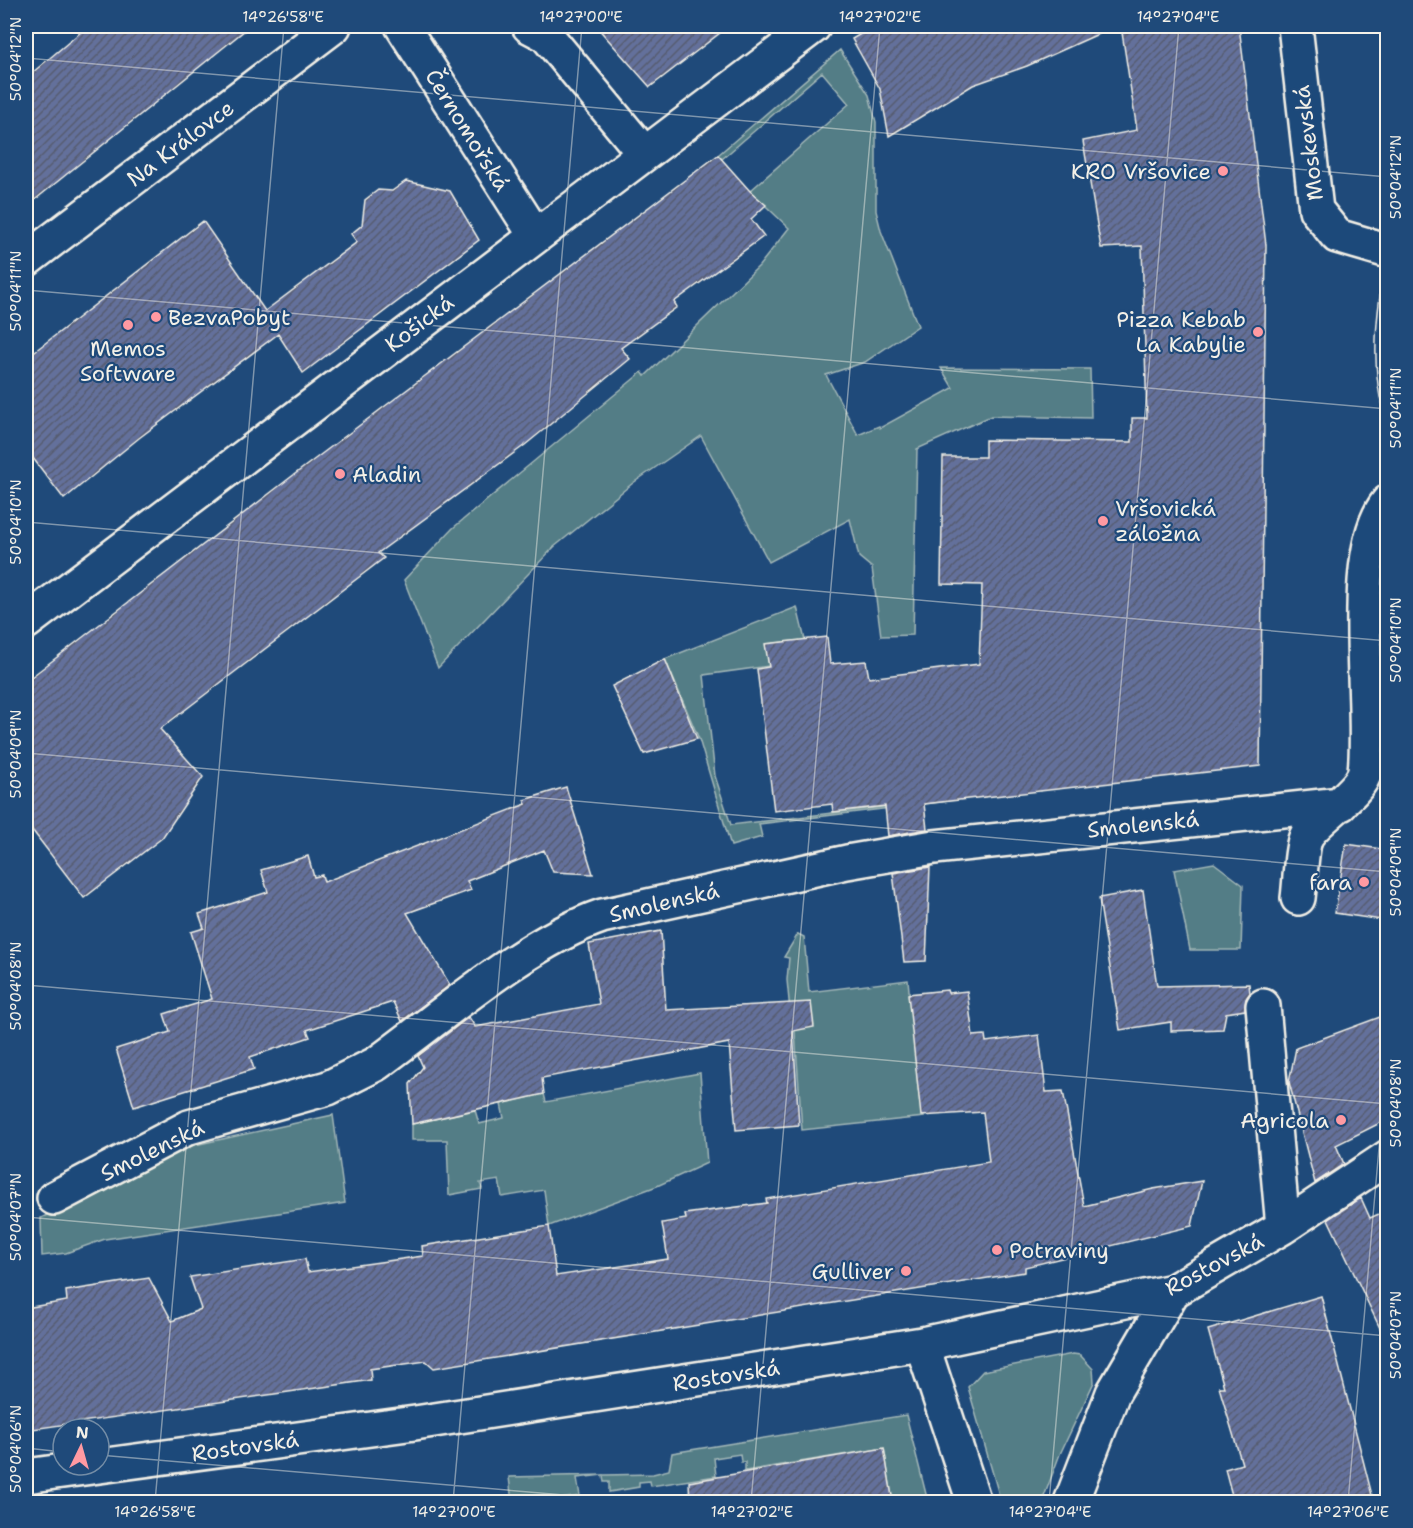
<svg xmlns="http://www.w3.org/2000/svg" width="1413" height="1528" font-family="'Shantell Sans',sans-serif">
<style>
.green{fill:#527d86;stroke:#a3b7b7;stroke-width:1.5}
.building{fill:url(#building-hatch);stroke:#f4f1e8;stroke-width:1.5}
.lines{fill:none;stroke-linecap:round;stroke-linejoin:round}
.pedestrian-casing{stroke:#f4f1e8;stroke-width:38}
.minor-casing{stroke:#f4f1e8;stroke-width:38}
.pedestrian{stroke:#1f4a7a;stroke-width:33}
.minor{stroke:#1f4a7a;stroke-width:33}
.tram{stroke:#f4f1e8;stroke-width:1.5}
.ticks{fill:none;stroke:#f4f1e8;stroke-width:1.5;stroke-opacity:0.45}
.poi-dot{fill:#ff9aa2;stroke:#1f4a7a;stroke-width:2}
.labels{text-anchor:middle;stroke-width:4.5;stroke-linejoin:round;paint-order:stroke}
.street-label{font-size:22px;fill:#f4f1e8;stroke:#1f4a7a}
.poi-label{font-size:22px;fill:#f4f1e8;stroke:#1f4a7a;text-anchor:end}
.neatline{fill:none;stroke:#f4f1e8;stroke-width:2}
.ticks-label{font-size:15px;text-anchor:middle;fill:#f4f1e8}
</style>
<defs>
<pattern id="building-hatch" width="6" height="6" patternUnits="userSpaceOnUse" patternTransform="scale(1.5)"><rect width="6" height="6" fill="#64709b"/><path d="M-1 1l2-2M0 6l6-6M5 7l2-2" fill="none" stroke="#565c70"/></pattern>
</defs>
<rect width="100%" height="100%" fill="#1f4a7a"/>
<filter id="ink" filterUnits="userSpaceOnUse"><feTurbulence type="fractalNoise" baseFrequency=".0167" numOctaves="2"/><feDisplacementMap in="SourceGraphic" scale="12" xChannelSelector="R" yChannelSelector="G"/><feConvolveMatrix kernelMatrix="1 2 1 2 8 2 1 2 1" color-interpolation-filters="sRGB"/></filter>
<g filter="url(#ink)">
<path class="green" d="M840,50L869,95L876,122V211L881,231L918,326L865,362L826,375L858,435L879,426L880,428L953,388L941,368L1090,369L1091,418L991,416L917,449L913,635L881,636L872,568L859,557L850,519L769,562L701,436L633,483L554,547L438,668L404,580L453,528L642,372L645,376L759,266L789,228L750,191L849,104L822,72L722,159L718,155Z
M797,607L805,640L766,644L769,666L704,675L715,776L731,825L949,799L948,801L759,824L762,837L731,846L699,739L665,659Z
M1214,863L1243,885L1241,950H1190L1174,870Z
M798,934L804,937L809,992L908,980L919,1096L924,1117L802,1130L795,1032L792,1031L787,980L789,958L784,957Z
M700,1073L707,1163L657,1186L549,1226L544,1190L502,1197L499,1180L480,1183L482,1189L449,1195L447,1140H412V1124L475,1110L479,1124L504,1118L501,1104L544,1094L546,1102Z
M333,1115L345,1203L105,1239L66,1253L42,1256L41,1218L181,1148Z
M1073,1354L1080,1355L1093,1369L1094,1382L1060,1454L1042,1502H1001L968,1387L983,1371Z
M906,1415L928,1502H893L884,1448L745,1471V1462H741L740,1454L714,1458L716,1476L651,1486L650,1481L639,1482V1487L609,1492V1482H604L603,1475L577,1478L580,1496L539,1502H512L509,1477L653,1474L669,1470L672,1453Z"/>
<path class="building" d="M88,26H250L26,207V78Z
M596,26H729L650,87Z
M874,26H1116L1027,66L973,85L889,136L880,89L852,39Z
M1121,26H1239L1266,245L1260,766L924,804L927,829L888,836L885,806L833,812L832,804L774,811L757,669L769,667L765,644L827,637L830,664L866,661L869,678L979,664L982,585L941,584L943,457H985V440L1132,442V418H1147L1142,246L1101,248L1083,141L1137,130Z
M718,155L750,191L766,205L751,219L764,236L674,302L677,307L621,348L630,359L525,445L378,553L384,558L160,729L203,777L162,838L84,898L26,822V681L291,477Z
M406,181L450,191L479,240L303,373L278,334L139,438L64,499L26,449V358L203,221L265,311L357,242L351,234L362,225L365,200L378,190L392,191Z
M665,659L697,739L644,754L612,686Z
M566,787L593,874L553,872L544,850L467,881L471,890L407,913L450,985L402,1021L393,1002L307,1030L310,1037L250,1057L254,1069L134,1107L116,1049L170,1032L164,1014L212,999L191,932L204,928L199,914L268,892L261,870L308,856L314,877L322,875L324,882L526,804L524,800Z
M1346,844L1388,850V921L1335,913Z
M930,867L926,961L904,962L893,873Z
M1143,890L1157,986L1249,984L1250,993L1246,999L1245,1010L1226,1013L1223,1029L1171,1031V1022L1120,1030L1099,898Z
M661,931L666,1010L811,1002L814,1027L793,1031L799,1125L736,1130L729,1043L542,1078L544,1094L412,1124L410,1084L423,1067L418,1056L469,1017L475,1027L599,1004L589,944Z
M947,990L948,993L967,991L973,1036L985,1035L986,1042L1039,1035L1046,1092L1063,1091L1084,1206L1153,1189L1202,1181L1192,1226L1025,1267V1272L434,1368L426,1361L370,1369L371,1380L26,1430V1308L67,1301L66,1291L149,1278L172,1321L201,1309L190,1277L305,1259L308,1272L423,1256L422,1246L549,1226L556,1276L668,1259L662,1223L686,1219L685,1214L767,1203L766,1199L989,1162L983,1112L921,1116L908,994Z
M1388,1014V1119L1336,1145L1344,1164L1315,1183L1289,1082L1296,1048Z
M1361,1198L1370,1218L1388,1210V1345L1328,1219Z
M1321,1296L1374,1503H1234L1225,1469L1242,1464L1219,1387H1224L1208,1330Z
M884,1448L893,1503H690L689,1482Z"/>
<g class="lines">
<g class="pedestrian-casing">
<path id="pedestrian" d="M1295,26L1316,210L1337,236L1388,251"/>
</g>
<g class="minor-casing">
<path id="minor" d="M402,26L535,235
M529,26L546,35L643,152
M26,260L334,26
M26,622L814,26
M1298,898C1300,884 1301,845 1307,835C1318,818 1362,791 1365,771C1373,705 1346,552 1388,502
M1263,1006L1283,1227
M54,1198L189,1127L328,1088L376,1064C442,1016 526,942 602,916L847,862L934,847L1341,804
M922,1344L974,1502
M26,1476L415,1423L922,1344L1173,1291L1283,1227L1388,1157
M1071,1502L1113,1393L1173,1291"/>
</g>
<use href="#pedestrian" class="pedestrian"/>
<use href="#minor" class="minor"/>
<path class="tram" d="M1388,250C1376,310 1368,369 1388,428"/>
</g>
</g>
<path class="ticks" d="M26,58L1388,177M26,290L1388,409M26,522L1388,641M26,753L1388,872M26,985L1388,1104M26,1217L1388,1336M26,1448L63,1452M99,1455L646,1502M155,1502L284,26M453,1502L582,26M751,1502L880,26M1049,1502L1179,26M1348,1502L1388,1045"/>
<g class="poi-dot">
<circle cx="1223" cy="171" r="6"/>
<circle cx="156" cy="317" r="6"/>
<circle cx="128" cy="325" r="6"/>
<circle cx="1258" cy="332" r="6"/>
<circle cx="340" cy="474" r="6"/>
<circle cx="1103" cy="521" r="6"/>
<circle cx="1364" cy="882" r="6"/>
<circle cx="1341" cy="1120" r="6"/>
<circle cx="997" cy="1250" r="6"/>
<circle cx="906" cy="1271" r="6"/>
</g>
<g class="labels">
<g class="street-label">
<text transform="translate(468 130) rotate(58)" y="8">Černomořská</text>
<text transform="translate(180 143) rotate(-37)" y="8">Na Královce</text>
<text transform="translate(1308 143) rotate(-97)" y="8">Moskevská</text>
<text transform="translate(419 323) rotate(-37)" y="8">Košická</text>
<text transform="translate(1143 824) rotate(-6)" y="8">Smolenská</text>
<text transform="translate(664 902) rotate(-13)" y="8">Smolenská</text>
<text transform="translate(152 1150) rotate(-26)" y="8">Smolenská</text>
<text transform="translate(1214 1264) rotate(-28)" y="8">Rostovská</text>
<text transform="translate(726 1375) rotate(-9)" y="8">Rostovská</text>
<text transform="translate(245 1446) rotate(-8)" y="8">Rostovská</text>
</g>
<g class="poi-label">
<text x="1211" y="179">KRO Vršovice</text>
<text x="168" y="325" text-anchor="start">BezvaPobyt</text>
<text x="1246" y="327">Pizza Kebab<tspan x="1246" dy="25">La Kabylie</tspan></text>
<text x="128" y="356" text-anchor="middle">Memos<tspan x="128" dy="25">Software</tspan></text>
<text x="352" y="482" text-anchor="start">Aladin</text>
<text x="1115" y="516" text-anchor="start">Vršovická<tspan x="1115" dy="25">záložna</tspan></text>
<text x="1352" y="890">fara</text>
<text x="1329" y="1128">Agricola</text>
<text x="1009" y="1258" text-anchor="start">Potraviny</text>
<text x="894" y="1279">Gulliver</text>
</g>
</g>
<rect width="1413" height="1528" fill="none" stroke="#1f4a7a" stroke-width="66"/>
<g transform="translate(81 1447) rotate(5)"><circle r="28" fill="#1f4a7a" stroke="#748da6" stroke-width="1.5"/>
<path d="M0-4.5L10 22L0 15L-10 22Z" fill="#ff9aa2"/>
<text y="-9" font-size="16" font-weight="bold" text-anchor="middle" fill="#f4f1e8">N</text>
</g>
<rect x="33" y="33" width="1347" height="1462" class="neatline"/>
<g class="ticks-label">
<text x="283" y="22">14°26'58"E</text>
<text x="581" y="22">14°27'00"E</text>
<text x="880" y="22">14°27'02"E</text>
<text x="1178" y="22">14°27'04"E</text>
<text transform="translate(16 59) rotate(-90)" y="5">50°04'12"N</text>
<text transform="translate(1396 177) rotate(-90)" y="5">50°04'12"N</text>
<text transform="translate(16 291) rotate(-90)" y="5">50°04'11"N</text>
<text transform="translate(1396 408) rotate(-90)" y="5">50°04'11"N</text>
<text transform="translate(16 522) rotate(-90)" y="5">50°04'10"N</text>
<text transform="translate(1396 640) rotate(-90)" y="5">50°04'10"N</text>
<text transform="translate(16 754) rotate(-90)" y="5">50°04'09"N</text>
<text transform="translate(1396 872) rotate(-90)" y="5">50°04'09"N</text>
<text transform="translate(16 986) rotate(-90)" y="5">50°04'08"N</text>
<text transform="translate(1396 1103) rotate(-90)" y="5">50°04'08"N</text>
<text transform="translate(16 1217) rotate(-90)" y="5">50°04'07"N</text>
<text transform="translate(1396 1335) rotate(-90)" y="5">50°04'07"N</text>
<text transform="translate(16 1449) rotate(-90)" y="5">50°04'06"N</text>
<text x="155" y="1517">14°26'58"E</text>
<text x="454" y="1517">14°27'00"E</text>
<text x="752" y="1517">14°27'02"E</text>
<text x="1050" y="1517">14°27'04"E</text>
<text x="1348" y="1517">14°27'06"E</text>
</g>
</svg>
